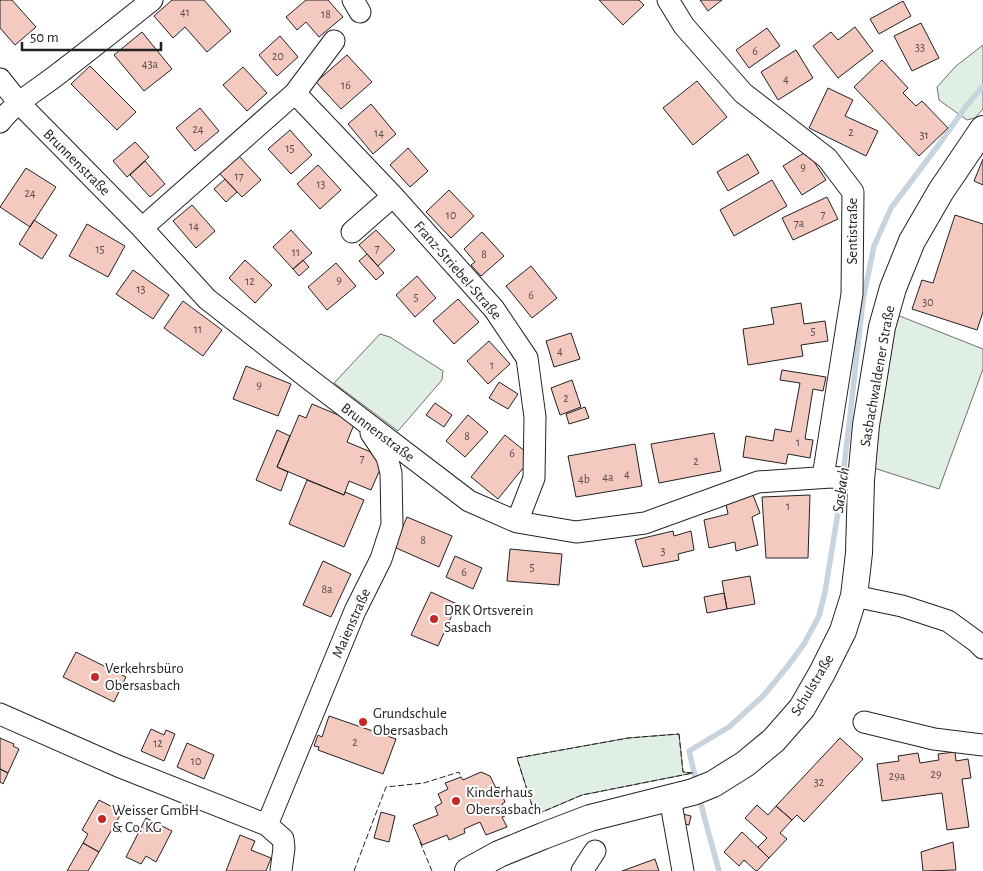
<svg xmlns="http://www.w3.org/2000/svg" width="983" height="871" font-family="'Alegreya Sans',sans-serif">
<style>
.green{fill:#e0efe3;stroke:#6f6f6f}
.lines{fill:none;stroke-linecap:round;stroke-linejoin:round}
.stream{stroke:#c7d3dd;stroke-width:5.5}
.building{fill:#f3c9c0;stroke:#222}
.minor-casing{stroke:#222;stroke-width:23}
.major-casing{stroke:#222;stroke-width:28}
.minor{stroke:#fff;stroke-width:21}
.major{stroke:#fff;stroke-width:26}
.fence{stroke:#222;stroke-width:1;stroke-dasharray:6 2.5;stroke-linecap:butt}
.poi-dot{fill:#c62828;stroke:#fff;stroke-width:2}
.labels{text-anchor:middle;stroke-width:4;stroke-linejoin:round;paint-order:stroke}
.number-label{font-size:12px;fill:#564c4a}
.street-label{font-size:15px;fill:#222;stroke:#fff}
.poi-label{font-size:15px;fill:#222;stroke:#fff;text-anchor:start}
.water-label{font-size:16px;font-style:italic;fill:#222;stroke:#fff}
</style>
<rect width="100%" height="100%" fill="#fff"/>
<path class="green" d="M983,45V109L975,118L967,120L939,100L937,87L956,66Z
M897,315L983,349V369L939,489L874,468L879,423Z
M380,334L390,337L443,371L442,380L398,431L334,383Z
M679,734L683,772L693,773L582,795L535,815L517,758L628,738Z"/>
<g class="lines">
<path class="stream" d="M697,784L689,751L729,727L764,695L787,667L804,644L819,616L825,592L840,500L849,425L863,300L874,246L891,208L940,143L967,105L983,86
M699,796L704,816L719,871"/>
</g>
<path class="building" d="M0,0H12L36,27L15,45L0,28Z
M172,0H204L231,31L207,52L185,27L173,38L154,16Z
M306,0H328L343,17L319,37L306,22L297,30L286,17Z
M599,0H639L644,5L623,25Z
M700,0H722L708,11Z
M903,1L911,16L879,34L870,19Z
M921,23L939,58L912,71L894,36Z
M855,27L873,51L838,78L813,46L831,32L838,40Z
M767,28L780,46L749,68L736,50Z
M142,32L172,69L144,91L114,55Z
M280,36L298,57L277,76L259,55Z
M796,50L813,78L778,100L761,72Z
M347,55L372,82L341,109L316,82Z
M882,60L908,88L903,93L916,106L922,101L948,128L919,156L854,87Z
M90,66L136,112L117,130L71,84Z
M243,67L267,93L247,111L223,85Z
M697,81L727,117L693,145L663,108Z
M828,88L853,100L845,116L878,131L866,156L809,128Z
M371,104L396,134L373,154L348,124Z
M200,108L219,131L195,151L176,128Z
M290,130L312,155L291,174L268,149Z
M135,142L149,157L127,177L113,161Z
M408,148L428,171L410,187L390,165Z
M807,151L826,180L802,195L783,166Z
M748,154L759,173L728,191L717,172Z
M238,155L261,180L242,197L219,173Z
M983,159V185L974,181Z
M145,161L165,184L150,197L130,175Z
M318,165L341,190L320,209L297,184Z
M26,168L56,187L30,227L0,207Z
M225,179L237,192L226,202L214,189Z
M772,180L787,206L734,236L720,210Z
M449,190L474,216L451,238L426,212Z
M827,197L838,219L793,240L782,218Z
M192,205L215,231L196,248L173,221Z
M955,215L983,224V312L977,330L912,309L922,280L933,283Z
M34,220L57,235L42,259L19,244Z
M87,224L125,246L108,277L69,256Z
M291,230L312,253L293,269L273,247Z
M376,230L395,250L378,266L359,245Z
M482,232L504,256L481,276L471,265L475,262L464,249Z
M367,254L384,273L376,280L359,261Z
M245,260L272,285L255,303L229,278Z
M303,260L309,267L299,276L293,269Z
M336,263L356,286L327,310L308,287Z
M531,266L557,298L532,318L506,286Z
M133,270L169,295L153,319L116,294Z
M417,276L436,298L415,317L396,295Z
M458,299L479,322L454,344L433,321Z
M183,301L222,330L203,356L164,328Z
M801,303L804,324L825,321L828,341L801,345L803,356L748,365L743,329L774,324L771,308Z
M571,333L580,359L554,367L546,341Z
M489,341L510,364L488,384L467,361Z
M246,366L291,384L278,416L233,399Z
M782,370L826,377L823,391L813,389L805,439L813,440L810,458L788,454L786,464L743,457L746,436L773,441L775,429L791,432L800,383L780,380Z
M572,380L581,407L560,415L551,388Z
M499,382L518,394L508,409L489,398Z
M435,403L452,415L444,427L426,415Z
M312,404L355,422L347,442L385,458L371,490L349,481L344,495L277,467L299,415L306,418Z
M585,407L589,418L569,424L566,414Z
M468,415L488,432L465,457L446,441Z
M277,430L290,436L277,467L288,472L281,491L256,480Z
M714,433L721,471L659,483L651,444Z
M505,435L532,457L498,499L471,477Z
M635,444L642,486L576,497L568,456Z
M307,480L344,495L345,492L364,500L344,547L289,524Z
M753,495L760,513L752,517L758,545L736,551L735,542L709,548L704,520L728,514L726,504Z
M810,495L808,558H766L762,497Z
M407,517L452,536L439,567L394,547Z
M673,531L674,536L691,531L694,550L678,554L679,560L643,567L635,540Z
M510,549L562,554L559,585L507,581Z
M455,556L482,568L473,589L446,577Z
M323,561L351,574L331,617L303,605Z
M750,576L755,604L727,609L722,581Z
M431,592L457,604L438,646L411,635Z
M724,593L727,609L707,613L704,597Z
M76,652L126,677L114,702L63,677Z
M329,716L396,739L383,774L318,750L319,747L314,746L318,735L322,737Z
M151,729L164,735L166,730L175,734L164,761L141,751Z
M0,738L14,744L13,746L19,749L8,773L0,769Z
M840,738L863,759L804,822L797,815L792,820L776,806Z
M187,743L214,755L204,779L177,767Z
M955,752L956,761L968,759L971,778L962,779L969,827L947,830L942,793L882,801L877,764L899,761L898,756L918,753L920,763L939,760L938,754Z
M0,769L8,773L3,784L0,782Z
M481,772L490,776L496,788L499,787L505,802L502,804L507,815L502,817L507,827L486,835L480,822L464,829L465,833L449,840L447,835L422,845L413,825L438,815L435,807L442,803L438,794L448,789L445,783L461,777L463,780Z
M99,800L122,812L99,852L83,843L88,834L82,830Z
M757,805L768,815L776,806L792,820L780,833L787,839L769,858L758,847L767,838L745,818Z
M381,812L395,816L389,842L374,838Z
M683,814L691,816L689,825L681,823Z
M146,818L172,831L156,862L146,856L141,864L126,857Z
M742,832L769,858L757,871H756L744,860L739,866L724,852Z
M240,835L255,841L251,850L271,858L266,871H226Z
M953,842L956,870L923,871L921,852Z
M83,843L99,852L88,871H67Z
M655,859L659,871H622Z"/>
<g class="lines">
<g class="minor-casing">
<path id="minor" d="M353,0L360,12
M668,0L684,26L743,93L827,158L853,192L852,294L823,477
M0,79L19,103L142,228L207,299L309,379L469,501L517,522L576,532L645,523L758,482L831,477L861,480
M295,93L334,41
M0,122C16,101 41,88 62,71C92,48 122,24 152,0
M142,228L295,93L393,196L494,309L527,358L535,417L534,478L517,522
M352,232L393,196
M854,596L902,606L948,621L977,642L983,648
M0,714L118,766L267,825L283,839L284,848L281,871
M864,722L934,739L983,745
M670,798L683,871
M267,825L355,611L381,559L392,525L391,473L387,457L371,433
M582,871L595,851"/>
</g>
<g class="major-casing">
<path id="major" d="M468,871L499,854L543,836L590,818L693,792L713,784L745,764L774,740L802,708L822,673L843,631L854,596L859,553L861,480L866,425L882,327L893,288L912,241L941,191L983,129"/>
</g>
<use href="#minor" class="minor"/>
<use href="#major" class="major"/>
<path class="fence" d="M679,734L683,772L693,773L582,795L535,815L517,758L628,738Z
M420,842L432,871
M354,871L386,787L424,783L459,772L461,777"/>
</g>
<g class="poi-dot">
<circle cx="434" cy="619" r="5"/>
<circle cx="95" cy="677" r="5"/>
<circle cx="363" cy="722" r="5"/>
<circle cx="456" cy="801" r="5"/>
<circle cx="102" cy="819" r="5"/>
</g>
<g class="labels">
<g class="number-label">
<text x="185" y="16">41</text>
<text x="326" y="18">18</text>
<text x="920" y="51">33</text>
<text x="755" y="55">6</text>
<text x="278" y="60">20</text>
<text x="150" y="68">43a</text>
<text x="786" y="83">4</text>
<text x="346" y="89">16</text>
<text x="198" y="133">24</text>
<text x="851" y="136">2</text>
<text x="379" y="137">14</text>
<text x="924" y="139">31</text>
<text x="290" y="152">15</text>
<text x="803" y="171">9</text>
<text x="239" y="180">17</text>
<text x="321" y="188">13</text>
<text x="30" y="197">24</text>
<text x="823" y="218">7</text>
<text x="451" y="219">10</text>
<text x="799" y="227">7a</text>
<text x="194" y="230">14</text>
<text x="377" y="252">7</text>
<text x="100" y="253">15</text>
<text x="296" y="256">11</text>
<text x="484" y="258">8</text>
<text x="339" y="284">9</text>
<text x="250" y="285">12</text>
<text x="141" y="293">13</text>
<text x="531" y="299">6</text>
<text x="416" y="301">5</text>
<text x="928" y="306">30</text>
<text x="198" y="333">11</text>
<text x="813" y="335">5</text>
<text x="560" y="355">4</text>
<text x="492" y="369">1</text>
<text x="259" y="389">9</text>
<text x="566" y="402">2</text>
<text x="467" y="440">8</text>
<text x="798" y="446">1</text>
<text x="512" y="457">6</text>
<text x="362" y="462">7</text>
<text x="696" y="465">2</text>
<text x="627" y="478">4</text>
<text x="608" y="481">4a</text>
<text x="584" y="483">4b</text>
<text x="788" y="510">1</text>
<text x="423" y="544">8</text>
<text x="663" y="555">3</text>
<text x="532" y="571">5</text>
<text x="464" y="576">6</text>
<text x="327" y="593">8a</text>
<text x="355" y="746">2</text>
<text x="158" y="747">12</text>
<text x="196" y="765">10</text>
<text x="936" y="778">29</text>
<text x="897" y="780">29a</text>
<text x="819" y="786">32</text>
</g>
<g class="street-label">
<text transform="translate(77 162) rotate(45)" y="5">Brunnenstraße</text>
<text transform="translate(852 231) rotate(-90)" y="5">Sentistraße</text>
<text transform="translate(458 270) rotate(49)" y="5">Franz-Striebel-Straße</text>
<text transform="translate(877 376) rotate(-80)" y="5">Sasbachwaldener Straße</text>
<text transform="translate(378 432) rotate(37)" y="5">Brunnenstraße</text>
<text transform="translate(351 623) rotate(-66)" y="5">Maienstraße</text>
<text transform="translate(812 685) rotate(-59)" y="5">Schulstraße</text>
</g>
<g class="poi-label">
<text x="444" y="615">DRK Ortsverein<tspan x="444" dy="17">Sasbach</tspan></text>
<text x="105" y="673">Verkehrsbüro<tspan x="105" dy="17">Obersasbach</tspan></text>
<text x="373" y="718">Grundschule<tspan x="373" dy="17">Obersasbach</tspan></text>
<text x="466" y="797">Kinderhaus<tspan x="466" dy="17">Obersasbach</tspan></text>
<text x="112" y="815">Weisser GmbH<tspan x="112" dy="17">&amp; Co. KG</tspan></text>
</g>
<g class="water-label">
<text transform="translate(840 490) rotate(-82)" y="6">Sasbach</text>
</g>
</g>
<path d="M22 42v8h139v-8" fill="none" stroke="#222222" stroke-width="2.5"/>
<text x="30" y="42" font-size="15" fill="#222222" stroke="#ffffff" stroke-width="4" paint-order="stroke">50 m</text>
</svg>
